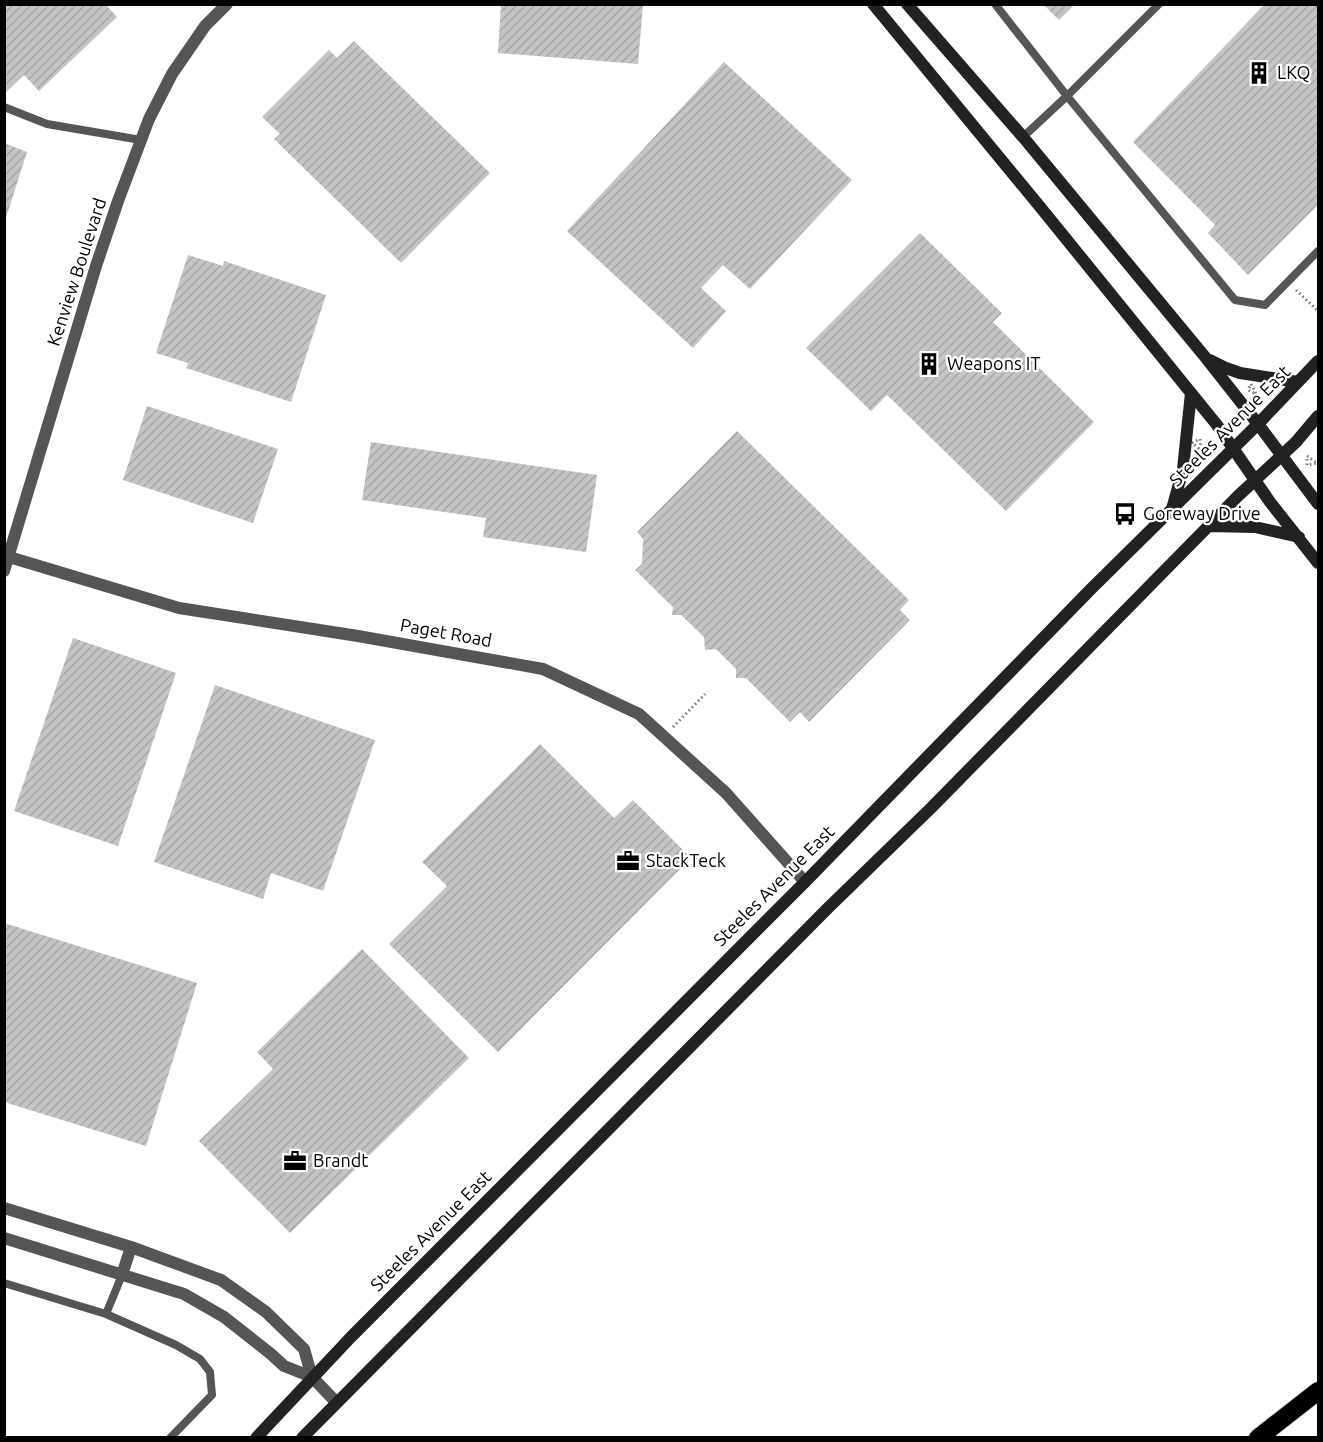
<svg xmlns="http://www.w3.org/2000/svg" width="1323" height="1442" font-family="Ubuntu,sans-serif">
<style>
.building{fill:url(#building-hatch)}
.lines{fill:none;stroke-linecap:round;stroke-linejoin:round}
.motorway-casing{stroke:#dbdbdb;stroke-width:20}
.path{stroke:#777;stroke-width:3;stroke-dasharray:1.5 3;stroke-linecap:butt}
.service{stroke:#555;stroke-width:8}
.minor{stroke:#555;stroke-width:12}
.tertiary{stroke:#555;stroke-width:12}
.secondary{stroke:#222;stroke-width:12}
.motorway{stroke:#000;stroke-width:18}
.labels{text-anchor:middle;stroke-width:4.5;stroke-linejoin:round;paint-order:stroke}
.poi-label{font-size:18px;fill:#000;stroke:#fff;text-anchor:start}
.street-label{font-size:18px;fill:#000;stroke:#fff}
</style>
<defs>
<pattern id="building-hatch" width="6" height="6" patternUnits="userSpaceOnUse" patternTransform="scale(1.5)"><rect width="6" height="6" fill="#c4c4c4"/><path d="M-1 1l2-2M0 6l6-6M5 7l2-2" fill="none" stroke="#a7a7a7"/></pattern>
</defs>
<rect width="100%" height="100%" fill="#fff"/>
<path class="building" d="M4,4H105L117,17L39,91L24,75L4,94Z
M501,4H643L638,64L498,53Z
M1043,4H1075L1059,20Z
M1265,4H1318V205L1248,275L1208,233L1215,225L1133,142Z
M354,41L490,173L401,263L274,139L280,134L262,117L329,50L337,58Z
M724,62L852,180L750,289L723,265L701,288L726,311L693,348L567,231Z
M4,143L27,152L5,221H4Z
M920,233L1002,313L993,322L1094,422L1006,511L887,395L871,411L806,348Z
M188,255L223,266L224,261L326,295L291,402L186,368L188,363L156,353Z
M147,406L278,449L253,523L123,480Z
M737,431L909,600L900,610L910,620L809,722L800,712L790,722L746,678H736V669L716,649L705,650L704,637L681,615H672L673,607L635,570L642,564L643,539L637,532Z
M371,442L597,475L586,552L483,537L486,518L362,500Z
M73,638L176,673L118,846L14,811Z
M215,685L375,740L323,891L271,873L263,899L154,862Z
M540,744L614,818L633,800L691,858L498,1052L389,944L447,886L422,862Z
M4,923L197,983L146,1146L4,1102Z
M362,949L469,1058L290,1233L199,1141L273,1069L257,1052Z"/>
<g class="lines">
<g class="motorway-casing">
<path id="motorway" d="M1258,1438L1318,1391"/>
</g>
<path class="path" d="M1296,290L1318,311
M1251,384L1256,394L1248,390Z
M1200,439L1201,450L1192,443Z
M1307,456L1317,463L1307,465Z
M673,727L705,694"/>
<path class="service" d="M995,4L1067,96L1235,300L1265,305L1318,251
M4,107L47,124L141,140
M1023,137L1067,96L1159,4
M4,1283L106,1314L176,1345L200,1359L210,1372L212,1395L170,1438
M106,1314L122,1275"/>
<path class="minor" d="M9,557L179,608L358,636L543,669L639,714L726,793L805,882
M4,1208L131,1247L221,1280L266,1312L304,1349L312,1377
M4,1238L184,1294L224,1317L271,1354L284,1366L312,1377L336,1402
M122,1275L131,1247"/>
<path class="tertiary" d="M4,571L96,266L118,201L149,119L172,74L205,26L227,4"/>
<path class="secondary" d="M873,4L1041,208L1217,425L1270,502L1318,563
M907,4L1023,137L1206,358L1258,424L1318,504
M1210,360L1226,368L1240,373L1298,382
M1172,509L1183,469L1191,393
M1209,526L1255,527L1299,537
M256,1438L351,1337L805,882L1091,589L1258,424L1318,361
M302,1438L829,907L931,808L1238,496L1296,442L1318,416"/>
<use href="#motorway" class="motorway"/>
</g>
<defs>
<g id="building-bare" transform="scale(1.8)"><path d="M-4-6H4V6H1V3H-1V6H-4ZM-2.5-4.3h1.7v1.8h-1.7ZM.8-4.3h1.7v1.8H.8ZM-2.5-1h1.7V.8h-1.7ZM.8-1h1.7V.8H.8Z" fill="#000" stroke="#fff" stroke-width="2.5" paint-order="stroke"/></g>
<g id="bus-bare" transform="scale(1.8)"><path d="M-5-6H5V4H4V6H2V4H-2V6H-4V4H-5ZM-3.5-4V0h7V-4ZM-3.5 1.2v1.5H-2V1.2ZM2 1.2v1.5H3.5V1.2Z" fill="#000" stroke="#fff" stroke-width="2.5" paint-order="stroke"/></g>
<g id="office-bare" transform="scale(1.8)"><path d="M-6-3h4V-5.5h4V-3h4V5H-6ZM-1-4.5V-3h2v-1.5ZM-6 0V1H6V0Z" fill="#000" stroke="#fff" stroke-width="2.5" paint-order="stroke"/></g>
</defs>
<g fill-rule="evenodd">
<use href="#building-bare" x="1259" y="73"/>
<use href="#building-bare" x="929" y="364"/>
<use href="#bus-bare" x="1125" y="514"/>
<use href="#office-bare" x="628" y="861"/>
<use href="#office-bare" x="295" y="1161"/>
</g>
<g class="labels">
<g class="poi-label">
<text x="1277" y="79">LKQ</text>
<text x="947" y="370">Weapons IT</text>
<text x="1143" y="520">Goreway Drive</text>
<text x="646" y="867">StackTeck</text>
<text x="313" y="1167">Brandt</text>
</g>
<g class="street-label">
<text transform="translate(77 272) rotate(-72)" y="6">Kenview Boulevard</text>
<text transform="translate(1230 426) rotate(-45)" y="6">Steeles Avenue East</text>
<text transform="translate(446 633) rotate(10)" y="6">Paget Road</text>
<text transform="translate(774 886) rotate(-45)" y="6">Steeles Avenue East</text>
<text transform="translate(431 1231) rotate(-45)" y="6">Steeles Avenue East</text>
</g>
</g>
<rect width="1323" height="1442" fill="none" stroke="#000000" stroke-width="12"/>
</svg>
